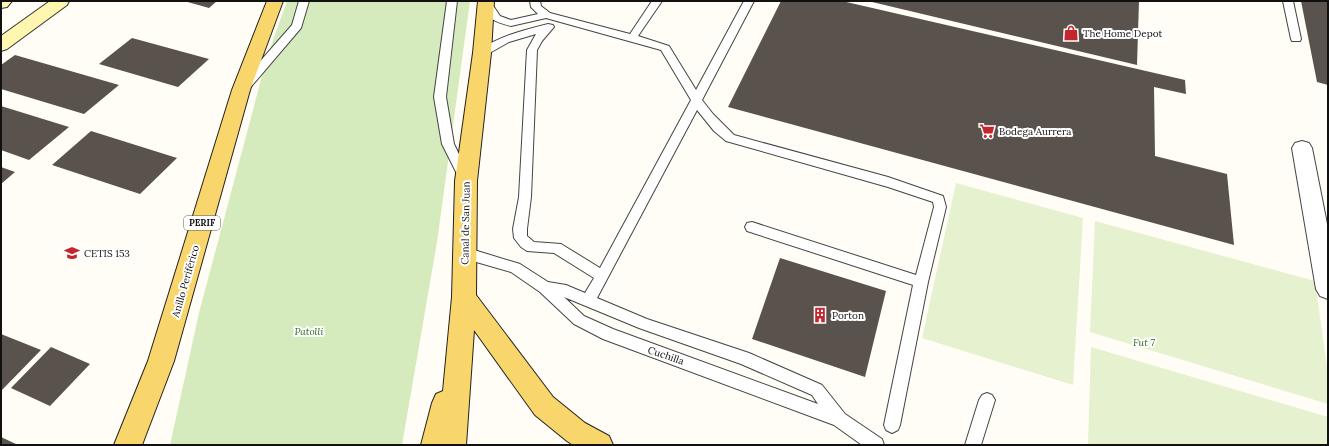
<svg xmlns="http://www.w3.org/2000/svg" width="1329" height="446" font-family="Lora,serif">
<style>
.green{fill:#d5ebbd}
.pitch{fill:#e6f2cf}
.building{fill:#5a524d}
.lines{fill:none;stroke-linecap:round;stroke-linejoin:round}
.lane-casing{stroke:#444;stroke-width:2}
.street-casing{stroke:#444;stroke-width:2}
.secondary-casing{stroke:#333;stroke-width:2}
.primary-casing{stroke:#222;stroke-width:2}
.lane{fill:#fff;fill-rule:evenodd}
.street{fill:#fff;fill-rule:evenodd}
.secondary{fill:#fff6b0;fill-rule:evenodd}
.primary{fill:#f9d66b;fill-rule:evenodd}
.labels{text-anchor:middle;stroke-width:4;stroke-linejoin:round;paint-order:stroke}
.shield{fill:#fff;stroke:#585858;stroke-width:1}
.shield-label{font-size:9px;font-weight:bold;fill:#111}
.poi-label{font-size:10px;fill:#111;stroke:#fff;text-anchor:start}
.street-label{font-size:10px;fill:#111;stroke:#fff}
.park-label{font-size:10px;font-style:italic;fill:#2f6b1f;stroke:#fff}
</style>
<rect width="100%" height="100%" fill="#fffdf5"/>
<path class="green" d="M287,1H470L437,242L402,445H170L199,313L267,57Z"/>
<path class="pitch" d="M956,183L1083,218L1073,385L922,338Z
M1095,221L1315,281L1328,374V404L1090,332Z
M1091,347L1328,417V445H1088Z"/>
<path class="building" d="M184,1H217L209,8Z
M781,1H842L1185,80L1186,94L1154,87L1155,156L1227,174L1234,245L728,107Z
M1139,1L1137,65L872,2V1Z
M1301,1H1328V85L1317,82Z
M132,38L209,59L178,87L99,64Z
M15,55L119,85L84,114L1,89V65Z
M1,106L69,127L29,160L1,150Z
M91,131L177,158L140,194L52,165Z
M1,167L15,172L1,184Z
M780,258L886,291L865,377L752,339Z
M1,334L41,350L1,391Z
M51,347L90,364L50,406L11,388Z
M1,437L18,445H1Z"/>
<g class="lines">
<g class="lane-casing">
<path id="lane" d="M299,1H309L301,28L249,89H241L239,86L241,83L292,25Z
M447,1H457L446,97L454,144L471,179L469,182L465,184L461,182L442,144L434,97Z
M482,1H490L500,16L511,20L538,14L531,7L530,1H540L541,6L550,13L630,34L652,1H662L638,36L669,46L696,90L744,1H754L702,100L713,114L734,135L888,177L943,196L946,207L928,282L900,425L898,430L892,433L886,430L884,425L913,285L747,231L745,227L747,223L752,222L916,275L934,207L933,202L888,187L726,141L714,131L697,110L597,298L647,319L749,353L822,385L845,414L882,439L884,445H862L834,425L603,339L574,324L540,292L511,272L459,257L457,253L459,249L464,247L520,264L548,282L566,285L585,293L594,278L554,253L527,251L521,247L514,238L513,229L519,197L527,50L536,34L509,42L486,55H478L477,53L478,51C499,36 524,30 548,24L553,25L554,27L542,41L537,50L531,197L527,229V236L534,242L561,244L600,268L691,100L661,50L546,18L511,26C491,21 492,20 481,3ZM564,297L639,328L741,364L812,395L818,404L613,329L584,316Z
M1283,1H1293L1301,39L1300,41H1292L1291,39Z
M987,393L992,395L995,400L981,445H965L979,400L982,395Z"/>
</g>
<g class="street-casing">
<path id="street" d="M1302,141L1309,143L1312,148L1328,229V299L1320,296L1316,289L1292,148L1295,143Z"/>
</g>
<g class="secondary-casing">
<path id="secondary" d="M1,1H12L7,7L1,8Z
M50,1H69L67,5L7,49L1,51V36Z"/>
</g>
<g class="primary-casing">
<path id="primary" d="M267,1H283L250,90L174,361L142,445H114L148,361L232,90Z
M478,1H494L491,53L477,181L476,295L553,397L585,423L609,436L613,445H573L567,441L535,415L474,330L466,445H421L432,403L436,394L443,391L452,297L455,181L473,53Z"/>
</g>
<use href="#lane" class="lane"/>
<use href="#street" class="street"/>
<use href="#secondary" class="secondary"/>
<use href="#primary" class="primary"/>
</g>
<defs>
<g id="shop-bare" transform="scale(1.2)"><path d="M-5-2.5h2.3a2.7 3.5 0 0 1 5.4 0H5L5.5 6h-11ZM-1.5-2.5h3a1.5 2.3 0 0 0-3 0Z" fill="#c4262e" stroke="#fff" stroke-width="2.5" paint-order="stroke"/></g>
<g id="supermarket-bare" transform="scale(1.2)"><path d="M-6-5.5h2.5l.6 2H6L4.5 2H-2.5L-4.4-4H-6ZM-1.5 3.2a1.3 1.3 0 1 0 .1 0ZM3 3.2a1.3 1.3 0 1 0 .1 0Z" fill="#c4262e" stroke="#fff" stroke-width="2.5" paint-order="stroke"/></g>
<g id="university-bare" transform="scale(1.2)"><path d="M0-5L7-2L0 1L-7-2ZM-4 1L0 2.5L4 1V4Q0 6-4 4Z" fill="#c4262e" stroke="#fff" stroke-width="2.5" paint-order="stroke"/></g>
<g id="building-bare" transform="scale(1.2)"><path d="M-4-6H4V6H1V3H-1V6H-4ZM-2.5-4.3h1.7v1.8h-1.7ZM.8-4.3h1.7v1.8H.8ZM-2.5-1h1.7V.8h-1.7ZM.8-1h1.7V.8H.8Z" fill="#c4262e" stroke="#fff" stroke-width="2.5" paint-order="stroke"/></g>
</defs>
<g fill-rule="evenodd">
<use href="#shop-bare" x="1071" y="33"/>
<use href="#supermarket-bare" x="987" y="131"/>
<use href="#university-bare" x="72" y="253"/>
<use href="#building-bare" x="820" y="315"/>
</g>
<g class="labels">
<rect class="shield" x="184" y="216" width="36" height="14" rx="3"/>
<g class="shield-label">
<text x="202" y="226">PERIF</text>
</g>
<g class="poi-label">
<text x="1083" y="37">The Home Depot</text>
<text x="999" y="135">Bodega Aurrera</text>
<text x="84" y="257">CETIS 153</text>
<text x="832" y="319">Porton</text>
</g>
<g class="street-label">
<text transform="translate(465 223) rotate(-89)" y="4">Canal de San Juan</text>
<text transform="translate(185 281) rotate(-74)" y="4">Anillo Periférico</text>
<text transform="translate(666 355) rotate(19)" y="4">Cuchilla</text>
</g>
<g class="park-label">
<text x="309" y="335">Patolli</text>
<text x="1144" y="346">Fut 7</text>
</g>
</g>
<rect width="1329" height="446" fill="none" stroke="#111111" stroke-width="4"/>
</svg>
